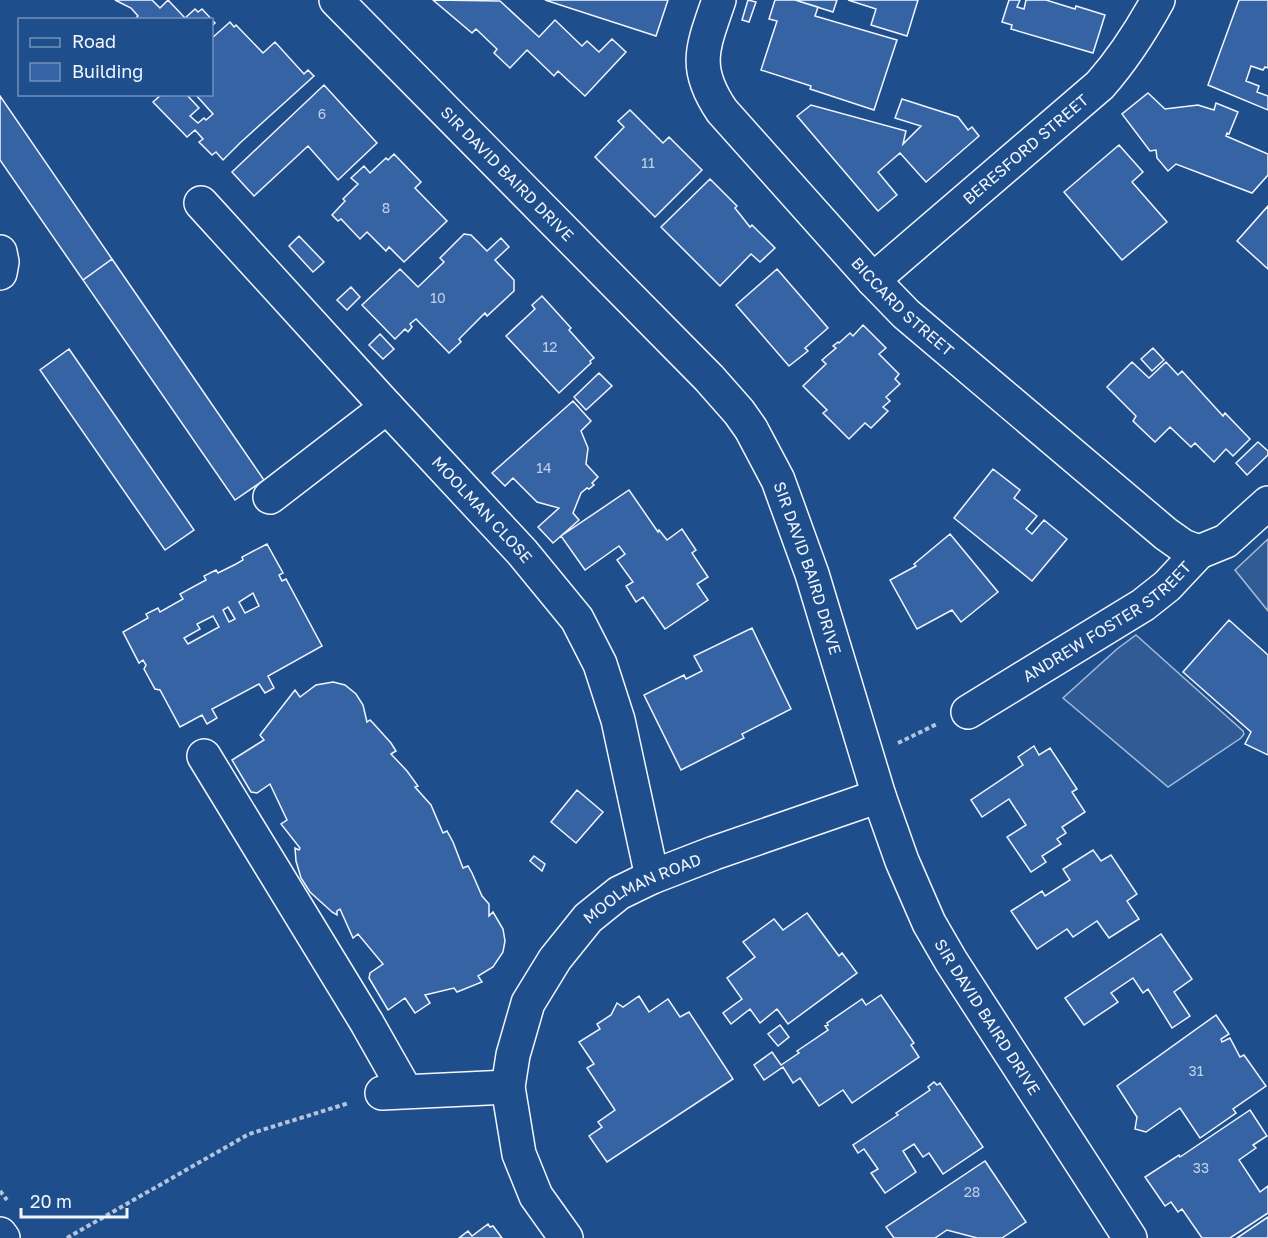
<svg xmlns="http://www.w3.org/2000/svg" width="1268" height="1238" font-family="'Golos Text',sans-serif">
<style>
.built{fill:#305b95;stroke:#a8bbd7;stroke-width:1.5}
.building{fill:#3563a3;stroke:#f2f6ff;stroke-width:1.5;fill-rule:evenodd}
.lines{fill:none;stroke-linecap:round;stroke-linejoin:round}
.minor-casing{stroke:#f2f6ff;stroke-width:36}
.major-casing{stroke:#f2f6ff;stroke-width:36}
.path{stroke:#b3c4dc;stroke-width:4;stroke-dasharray:4.5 3;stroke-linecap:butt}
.minor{stroke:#1f4e8c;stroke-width:33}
.major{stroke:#1f4e8c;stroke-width:33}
.labels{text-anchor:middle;stroke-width:4.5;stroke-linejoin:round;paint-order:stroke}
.number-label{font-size:14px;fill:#c3d1e8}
.street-label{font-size:16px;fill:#f2f6ff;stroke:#1f4e8c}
</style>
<rect width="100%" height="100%" fill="#1f4e8c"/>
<path class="built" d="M1268,539V611L1235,570Z
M1136,635L1243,731L1244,734L1241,738L1168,787L1063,698L1117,649Z"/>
<path class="building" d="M115,0H152L160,8L168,0L185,18L195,9L198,12L202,9L215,23L212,26V20H134L138,16L131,8Z
M433,0L500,1L539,37L555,20L582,46L587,41L599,52L612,39L626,52L585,96L558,71L554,76L527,50L510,68L494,53L497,49L476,29L472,33Z
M545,0H668L656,36Z
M748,0L756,2L749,22L742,20Z
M775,0H795L818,7L815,16L897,40L874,110L810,89L811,86L761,70L777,21L769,19Z
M795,0H837L833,12Z
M848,0H918L907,36L871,25L876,9Z
M1009,0H1020L1017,7L1024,9L1026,0H1046L1075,9L1076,6L1105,15L1093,53L1011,29L1012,25L1002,22Z
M1239,0H1268V68L1265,67L1263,70L1251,66L1246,81L1259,86L1257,92L1268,96V110L1208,85Z
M230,22L234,27L236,25L263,53L275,42L304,74L308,70L314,76L240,143L223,160L216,152L212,155L199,142L203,139L195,130L187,137L153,102L162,94H186L199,108L190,116L198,123L204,118L206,120L213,114L195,94H212V38Z
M324,85L377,143L338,180L308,146L254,196L232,172Z
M1148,93L1165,109L1198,105L1214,110L1216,103L1238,112L1229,134L1227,133L1226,136L1268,154V175L1252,193L1176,164L1168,171L1157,158L1156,150L1150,151L1122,114Z
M0,96L112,259L83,280L0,160Z
M902,99L958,117L968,130L972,127L979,136L926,182L900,153L878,172L897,195L878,211L797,116L811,105L906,131L903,144L921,126L895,118Z
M630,110L663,143L669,137L702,170L655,217L595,157L624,127L618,121Z
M1119,145L1143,172L1132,182L1167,222L1122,260L1064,192Z
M394,154L421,182L415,188L447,221L404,262L389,247L386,251L367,232L360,239L341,219L338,221L332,215L345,201L343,199L358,184L351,178L364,166L370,173L386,158L388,160Z
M710,179L737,206L735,208L750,227L752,225L775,248L760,262L751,254L720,286L661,227Z
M1268,206V269L1237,241Z
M464,234L471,235L487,251L501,238L509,247L495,260L514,280V291L487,316L485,313L459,339L461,342L449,353L416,319L410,324L412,327L408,332L405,329L395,339L362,305L400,269L418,287L444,262L440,258Z
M299,236L324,262L313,272L289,246Z
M112,259L264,480L235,500L83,280Z
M777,269L828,328L805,348L808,351L789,366L736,305Z
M351,287L360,297L347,310L337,300Z
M542,296L571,328L569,330L594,358L590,361L591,363L559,393L506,336L535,309L532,305Z
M863,325L886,348L879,354L899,374L895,379L900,384L886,397L890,401L883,407L888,411L871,428L865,423L849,439L823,413L827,410L803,386L826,364L822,360L836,348L833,346L838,342L839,343L850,333L853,336Z
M380,334L394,349L383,359L369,345Z
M1153,348L1164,360L1152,371L1141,359Z
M69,349L194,530L165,550L40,370Z
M1132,362L1149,378L1166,362L1178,375L1182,371L1223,416L1225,413L1250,439L1233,456L1226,449L1214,462L1195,443L1191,447L1170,427L1155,442L1133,421L1136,416L1107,387Z
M599,373L612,386L586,410L574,397Z
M573,401L591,421L581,431L588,448L586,464L598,477L592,483L594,485L589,489L587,488L581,493L573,513L579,520L553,543L538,527L559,508L537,502L513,478L505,486L492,473Z
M1258,442L1268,451V455L1247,475L1236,463Z
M993,469L1020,490L1014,498L1037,516L1026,529L1032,534L1044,520L1067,539L1032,581L954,518Z
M629,490L658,532L659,530L667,540L682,529L696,550L692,553L708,577L697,584L708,600L665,629L643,597L636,602L626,586L633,582L617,560L625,554L619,546L585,570L561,536Z
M950,534L998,592L961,622L952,610L917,629L890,580L916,566L914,564Z
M267,544L283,573L279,575L282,581L286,579L322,646L268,676L274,688L265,693L259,684L212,709L217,718L207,724L202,715L180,727L160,690L155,689L144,669L146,665L143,660L139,663L123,632L148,618L146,614L158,608L160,612L183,599L180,594L206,580L204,576L216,570L218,573L236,564L243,560L242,557ZM253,593L259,606L245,613L239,602ZM228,607L235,619L229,622L223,610ZM213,616L219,627L188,644L184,638L200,629L197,624Z
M1229,620L1268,655V755L1245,744L1251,732L1183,672Z
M752,628L791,709L742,734L744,738L681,770L644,695L684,675L686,679L702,671L694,656Z
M333,682L345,685L356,694L363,705L367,722L370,720L373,723L391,743L396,751L391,754L407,771L418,786L415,787L431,805L443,833L447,831L453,842L463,868L468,866L472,873L482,896L489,904V916L493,912L503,929L505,941L503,952L493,967L478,976L482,982L457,992L454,988L425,995L430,1003L415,1013L405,998L388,1010L369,978L370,973L383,964L358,934L353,938L340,909L337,911V915L332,912L310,892L301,878L296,861L295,848L299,850L300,848L281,824L287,820L270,784L257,793L251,792L232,760L264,740L260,735L295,690L300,697L316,685Z
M1034,746L1039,755L1050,748L1077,789L1072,792L1085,812L1062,827L1066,833L1057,839L1061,844L1042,856L1046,862L1031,872L1007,837L1026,825L1009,799L982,817L971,800L1023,765L1018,757Z
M577,790L603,812L576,843L551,822Z
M1093,850L1101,861L1111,855L1137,894L1127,901L1139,919L1109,938L1097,921L1073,937L1067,929L1037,949L1011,911L1042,891L1045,896L1070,880L1063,869Z
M534,856L545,864L542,871L530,861Z
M807,913L839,956L842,953L857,973L788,1024L777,1009L760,1023L750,1009L731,1024L723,1013L742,999L727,978L755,957L743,942L774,919L783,930Z
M1161,934L1192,979L1174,992L1190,1016L1172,1028L1148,989L1143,993L1133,978L1111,993L1118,1002L1084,1025L1065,998Z
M881,995L914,1043L911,1045L919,1057L852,1103L843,1090L819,1106L800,1078L793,1083L783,1067L764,1080L754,1065L772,1052L781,1065L799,1053L797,1051L828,1030L825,1026L828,1025L827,1023L862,999L866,1005Z
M639,996L649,1012L668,999L680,1017L689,1012L733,1079L607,1162L589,1136L602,1127L598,1122L615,1110L587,1068L594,1064L579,1042L600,1029L597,1024L611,1015L617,1003L623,1007Z
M1216,1015L1229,1034L1221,1039L1222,1042L1230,1038L1240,1057L1244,1055L1266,1086L1233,1109L1236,1113L1200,1138L1180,1108L1146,1132L1135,1129L1137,1117L1117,1086Z
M780,1025L789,1037L778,1046L768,1034Z
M934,1082L937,1085L940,1083L983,1147L943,1174L929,1153L923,1157L914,1144L903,1151L916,1172L885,1193L871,1173L878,1169L864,1149L858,1153L853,1145L898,1115L896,1113L930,1090L928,1087Z
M1250,1110L1267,1136L1253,1145L1256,1148L1239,1160L1260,1192L1268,1186V1213L1230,1238H1202L1182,1209L1178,1212L1171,1202L1165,1206L1145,1177L1179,1155L1180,1157Z
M985,1161L1026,1222L1002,1238H977L947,1230L935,1238H894L886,1227Z
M1268,1217V1238H1237Z
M488,1224L490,1227L493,1226L502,1238H459L468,1231L472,1236Z"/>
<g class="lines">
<g class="minor-casing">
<g id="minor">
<path id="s1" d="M336,0L709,378L739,412L751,429L778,480L812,574L879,796L902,861L929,923L951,961L1130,1238"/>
<path id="s2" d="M719,0C703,47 692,67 722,111L873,280L906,314L1166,534L1183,546L1199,552"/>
<path id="s3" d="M201,203L387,407L522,552L577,619L600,664L618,720L652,877"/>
<path d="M0,252L2,262L0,273"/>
<path id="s4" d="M873,280L1100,85C1123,59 1141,31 1158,0"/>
<path d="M270,497L387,407"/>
<path id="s5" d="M968,712L1143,605L1167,586L1199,552L1226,541L1268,503"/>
<path d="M204,756L367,1023L405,1090"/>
<path d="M382,1093L508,1087"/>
<path id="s6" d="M566,1238L536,1196L519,1154L508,1087L513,1055L528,1003L555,959L588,918L619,893L652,877L714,853L879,796"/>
</g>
</g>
<g class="major-casing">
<path id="major" d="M0,1234L3,1238"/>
</g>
<path class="path" d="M898,743L937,724
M0,1191L7,1200
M67,1238L249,1134L349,1103"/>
<use href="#minor" class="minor"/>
<use href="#major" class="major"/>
</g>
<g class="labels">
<g class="number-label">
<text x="322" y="119">6</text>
<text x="648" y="168">11</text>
<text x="386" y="213">8</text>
<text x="438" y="303">10</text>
<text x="550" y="352">12</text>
<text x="544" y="473">14</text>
<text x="1196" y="1076">31</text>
<text x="1201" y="1173">33</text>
<text x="972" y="1197">28</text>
</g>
<g class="street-label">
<text dy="6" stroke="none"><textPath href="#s4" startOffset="201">BERESFORD STREET</textPath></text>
<text dy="6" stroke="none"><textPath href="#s1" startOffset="244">SIR DAVID BAIRD DRIVE</textPath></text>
<text dy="6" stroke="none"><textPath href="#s2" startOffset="384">BICCARD STREET</textPath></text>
<text dy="6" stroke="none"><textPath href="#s3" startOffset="416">MOOLMAN CLOSE</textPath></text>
<text dy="6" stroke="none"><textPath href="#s1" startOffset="748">SIR DAVID BAIRD DRIVE</textPath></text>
<text dy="6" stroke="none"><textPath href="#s5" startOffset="166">ANDREW FOSTER STREET</textPath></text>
<text dy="6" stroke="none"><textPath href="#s6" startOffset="418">MOOLMAN ROAD</textPath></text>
<text dy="6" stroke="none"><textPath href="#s1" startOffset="1234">SIR DAVID BAIRD DRIVE</textPath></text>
</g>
</g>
<rect x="18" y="18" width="195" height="78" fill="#1f4e8c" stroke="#7391ba" stroke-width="1.5"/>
<rect x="30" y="38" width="30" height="9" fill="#1f4e8c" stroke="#7391ba" stroke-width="1.5"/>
<text x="72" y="48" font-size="18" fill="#f2f6ff">Road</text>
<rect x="30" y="63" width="30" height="18" fill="#3563a3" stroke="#7391ba" stroke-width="1.5"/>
<text x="72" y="78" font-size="18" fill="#f2f6ff">Building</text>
<path d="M21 1208v9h106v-9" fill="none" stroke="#f2f6ff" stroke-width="3"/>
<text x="30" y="1208" font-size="18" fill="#f2f6ff" stroke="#1f4e8c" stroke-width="4.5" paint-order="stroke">20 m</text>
</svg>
